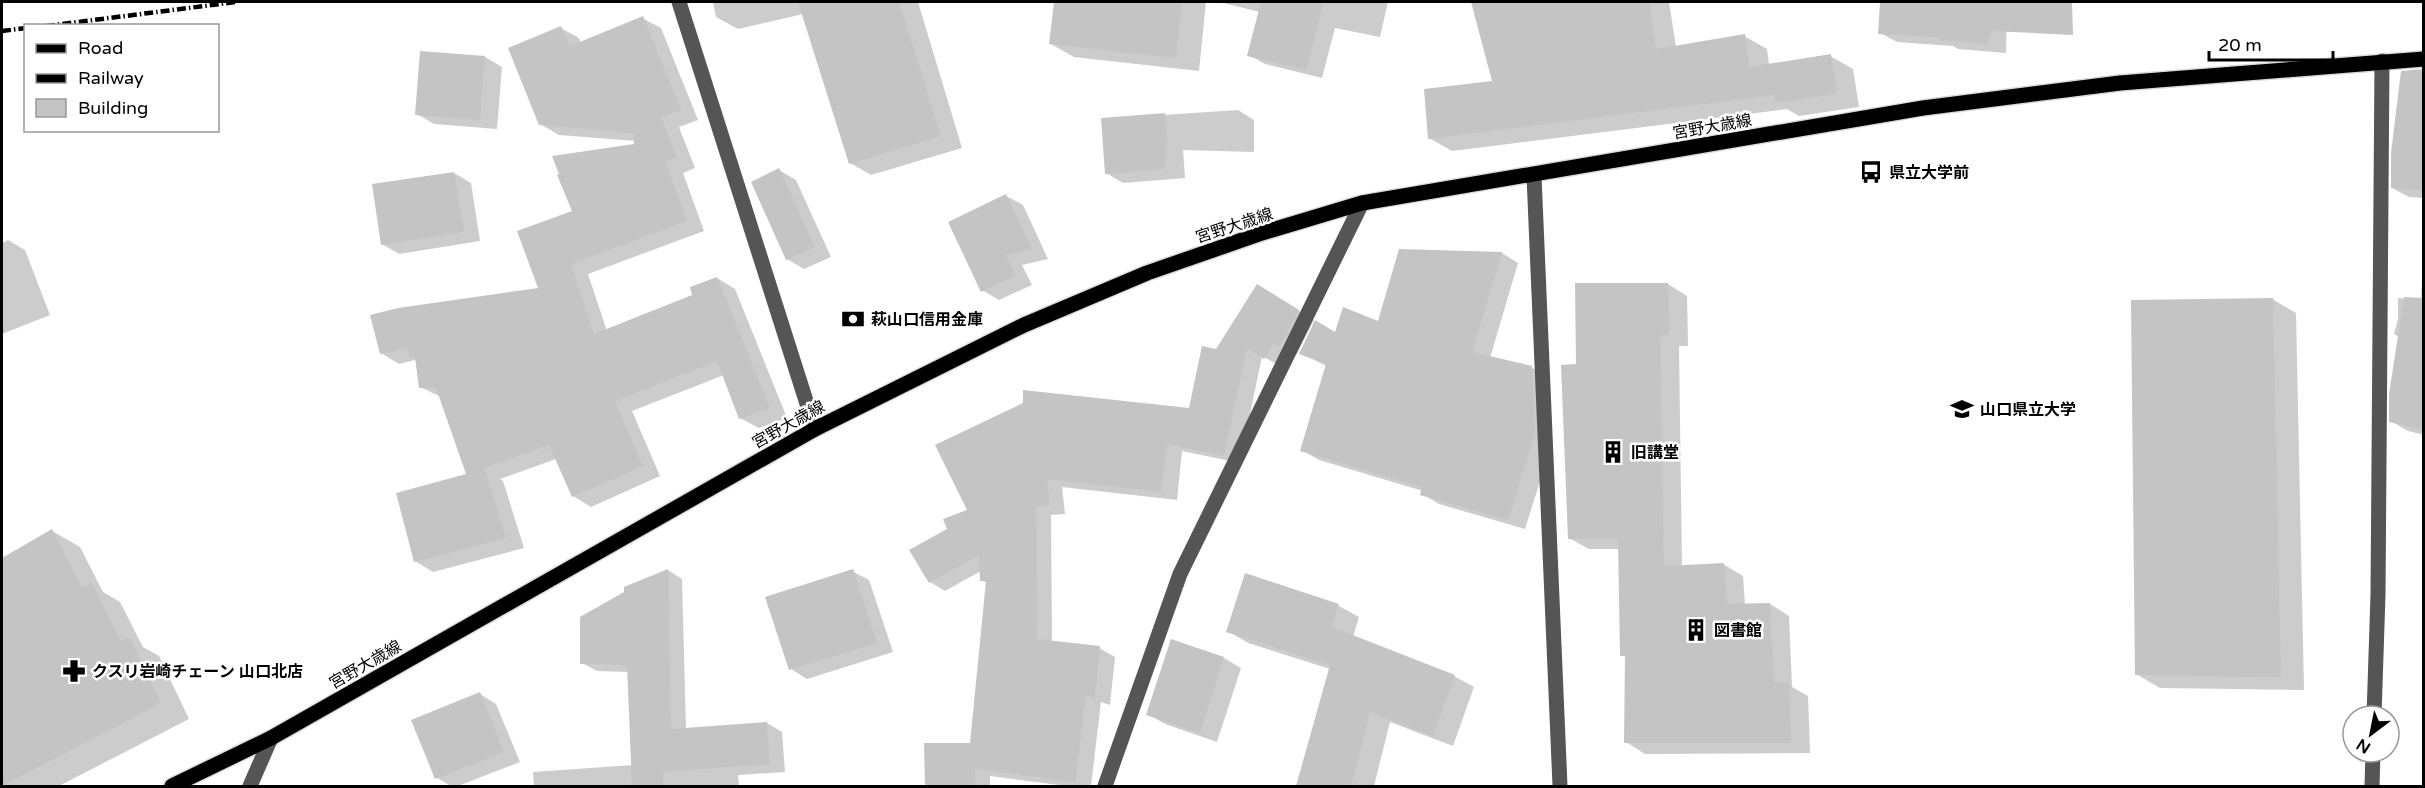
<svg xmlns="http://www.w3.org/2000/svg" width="2425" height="788" font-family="'Varela Round','Noto Sans JP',sans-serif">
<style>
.shadow{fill:#0003}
.building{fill:#c4c4c4}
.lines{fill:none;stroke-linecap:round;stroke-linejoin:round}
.major-casing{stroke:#dbdbdb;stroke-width:18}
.minor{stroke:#555;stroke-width:15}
.major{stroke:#000;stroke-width:15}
.rail{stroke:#000;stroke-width:4.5;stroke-dasharray:9 3 1.5 3;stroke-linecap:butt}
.labels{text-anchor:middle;stroke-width:5;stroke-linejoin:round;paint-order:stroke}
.street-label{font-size:16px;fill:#000;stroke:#fff}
.poi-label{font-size:16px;font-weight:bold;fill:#000;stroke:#fff;text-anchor:start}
</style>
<rect width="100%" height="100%" fill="#fff"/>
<path class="shadow" d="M713,2H918L962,148L871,175L850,163L803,14L738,29L716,17Z
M1055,2H1206L1199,71L1074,57L1051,44Z
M1219,2H1388L1380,37L1335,28L1322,78L1265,64L1249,55L1260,12Z
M1472,2H1669L1676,47L1744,36L1767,49L1769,65L1830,56L1853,69L1859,107L1799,116L1787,109L1452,151L1429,138L1494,82Z
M1882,2H2007L2006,53L1958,49L1953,46L1897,42L1880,33Z
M642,18L661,28L698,120L679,127L695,168L683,173L704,231L588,274L607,331L694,295L717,278L735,289L787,418L759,428L740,418L724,375L632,411L660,476L591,507L573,496L556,459L500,479L503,481L524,548L433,572L415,561L467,475L441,397L420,387L417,362L415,360L399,364L381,353L541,289L574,212L636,145V141L559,135L540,124L561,28L579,38L581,43Z
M485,57L502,67L497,129L434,124L417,114Z
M2424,93V198L2409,197L2392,188Z
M1238,110L1254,120V152L1183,150L1185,178L1123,183L1106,173L1102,119Z
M779,170L796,180L831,257L804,269L787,259Z
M454,173L471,183L480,241L399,254L382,244Z
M1006,196L1023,205L1048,259L1022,265L1032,285L999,300L982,290Z
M2424,230V435L2408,431L2391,421L2399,337L2394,334L2398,319V298L2421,301Z
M8,240L25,250L50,315L2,334V243Z
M1400,251L1502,253L1518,263L1490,358L1532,368L1549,377L1552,443L1525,529L1439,504L1422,494L1423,491L1319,460L1302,450L1326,366L1301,353L1336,334L1379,323Z
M1668,284L1687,296L1688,346H1679L1682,567L1723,564L1743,576L1745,605L1770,604L1789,616L1792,687L1808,696L1810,753L1645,754L1626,742V657L1622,655L1620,549H1589L1569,538L1577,366Z
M1273,295L1314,320L1296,355L1289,352L1280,366L1262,356L1240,463L1182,451L1177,500L1062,487L1065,514L1051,515L1052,642L1099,648L1115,657L1110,705L1101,702L1091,786H1067L990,776V786H926V744L971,745L987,583L981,580V571L945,591L930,582L948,529L945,520L1190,410L1217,351Z
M2272,299L2296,313L2304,690L2160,688L2136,674Z
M52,531L80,547L103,592L120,602L143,647L159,656L189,719L59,786H2V560Z
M668,570L682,579L686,730L767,723L782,732L785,772L738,775L739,786H534L533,772L633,765L629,672L597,671L582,663Z
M852,571L869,580L893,652L807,679L791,669Z
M1246,575L1339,606L1359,617L1353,637L1454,676L1474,687L1453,746L1390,722L1374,786H1306L1299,782L1330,669L1248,643L1228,631Z
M1172,641L1224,658L1241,668L1217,742L1165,724L1148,714Z
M480,694L496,704L520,762L458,786H451L437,778L413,720Z"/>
<path class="building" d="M798,2H899L941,136L849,164Z
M1054,2H1182L1176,58L1049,44Z
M1261,2H1324L1306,70L1247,56Z
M1471,2H1649L1656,49L1745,34L1749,67L1831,54L1837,94L1775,103L1774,95L1428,139L1424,89L1492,81Z
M1880,2H2072L2073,35L1991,31L1988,44L1939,40L1940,37L1878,34Z
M643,16L681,110L661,117L677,158L665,162L687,221L571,264L594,334L692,295L690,287L717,277L770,408L739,419L717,361L615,401L643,466L572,497L549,445L479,470L485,469L506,538L414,562L396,493L466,474L436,388H419L415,357L409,358L407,348L380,354L370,315L398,308L538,288L517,231L572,211L557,175L559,174L552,156L634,144V133L539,125L508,48L561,26L570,46Z
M420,51L485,56L480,120L415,115Z
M2424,69V191L2391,188V153L2401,71Z
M1165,113L1167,143L1164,169L1105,174L1101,118Z
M779,168L815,247L786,260L751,182Z
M454,172L464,232L381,245L372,184Z
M1006,194L1032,249L1006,255L1016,276L981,292L948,222Z
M1399,249L1502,252L1472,352L1532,366L1535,433L1508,520L1420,495L1422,487L1300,451L1326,364L1299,354L1315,320L1335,332L1343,307L1378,321Z
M1575,283H1668L1669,335H1660L1664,566L1724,563L1727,604L1770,603L1774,682L1789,683L1791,743H1624L1625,656H1620L1618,539H1568L1561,365L1576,364Z
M1257,284L1299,310L1280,347L1273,344L1264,359L1247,348L1224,456L1167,444L1161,492L1047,479L1050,505L1036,507L1037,639L1100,646L1095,698L1086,695L1075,782L975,769V786H925L924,743H970L986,581H980L979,555L929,583L909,550L947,529L943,519L967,510L935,445L1023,403V390L1189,408L1202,346L1216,349Z
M2404,297L2424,298V430L2389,422V394Z
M2273,298L2281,677L2135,675L2131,300Z
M52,529L82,588L92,583L120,640L130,638L161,703L2,786V558Z
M668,569L671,729L767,722L770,764L663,772L664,786H632L627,665L580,664V617L624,592V587Z
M853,569L877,643L789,670L765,597Z
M1245,573L1339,604L1332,627L1455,675L1433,736L1370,712L1351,786H1296L1330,665L1226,632Z
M1171,639L1224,657L1200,733L1146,715Z
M480,692L504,752L435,779L411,720Z"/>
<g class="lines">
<g class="major-casing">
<path id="major" d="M172,786L271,738L815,429L1024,325L1147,273L1262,233L1362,203L1923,108L2120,83L2424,59"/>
</g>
<path class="minor" d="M679,2L815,429
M1534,176L1560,786
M2374,716L2378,595L2382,61
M250,786L271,738
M1105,786L1180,574L1362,203
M2372,786L2373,752"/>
<use href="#major" class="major"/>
<path class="rail" d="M46,26L236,2
M2,31L26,28"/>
</g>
<defs>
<g id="bus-bare" transform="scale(1.8)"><path d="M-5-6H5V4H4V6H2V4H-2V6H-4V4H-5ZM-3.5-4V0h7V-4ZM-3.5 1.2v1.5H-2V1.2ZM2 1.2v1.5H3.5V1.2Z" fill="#000" stroke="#fff" stroke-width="2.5" paint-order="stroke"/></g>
<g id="bank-bare" transform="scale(1.8)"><path d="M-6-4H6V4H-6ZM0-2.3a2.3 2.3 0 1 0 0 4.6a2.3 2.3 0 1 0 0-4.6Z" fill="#000" stroke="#fff" stroke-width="2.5" paint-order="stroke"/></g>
<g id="university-bare" transform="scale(1.8)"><path d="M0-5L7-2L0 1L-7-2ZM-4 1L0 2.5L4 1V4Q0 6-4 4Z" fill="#000" stroke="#fff" stroke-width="2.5" paint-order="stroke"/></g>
<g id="building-bare" transform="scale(1.8)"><path d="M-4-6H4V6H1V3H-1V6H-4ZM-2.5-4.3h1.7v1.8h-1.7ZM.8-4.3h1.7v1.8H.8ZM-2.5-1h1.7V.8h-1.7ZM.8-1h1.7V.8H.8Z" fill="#000" stroke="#fff" stroke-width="2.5" paint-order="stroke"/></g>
<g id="pharmacy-bare" transform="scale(1.8)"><path d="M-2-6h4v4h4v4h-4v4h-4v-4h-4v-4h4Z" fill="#000" stroke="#fff" stroke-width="2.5" paint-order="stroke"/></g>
</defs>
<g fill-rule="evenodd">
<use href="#bus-bare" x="1871" y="172"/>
<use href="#bank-bare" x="853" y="319"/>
<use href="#university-bare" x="1962" y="409"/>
<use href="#building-bare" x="1613" y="452"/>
<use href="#building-bare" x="1696" y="630"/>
<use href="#pharmacy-bare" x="74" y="671"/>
</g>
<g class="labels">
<g class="street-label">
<text transform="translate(1712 126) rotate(-10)" y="6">宮野大歳線</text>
<text transform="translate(1234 225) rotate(-18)" y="6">宮野大歳線</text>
<text transform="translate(788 424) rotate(-29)" y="6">宮野大歳線</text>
<text transform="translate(365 664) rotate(-30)" y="6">宮野大歳線</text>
</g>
<g class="poi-label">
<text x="1889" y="178">県立大学前</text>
<text x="871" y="325">萩山口信用金庫</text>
<text x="1980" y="415">山口県立大学</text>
<text x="1631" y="458">旧講堂</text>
<text x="1714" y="636">図書館</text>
<text x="92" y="677">クスリ岩崎チェーン 山口北店</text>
</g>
</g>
<rect width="2425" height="788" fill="none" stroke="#000000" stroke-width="6"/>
<rect x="24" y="24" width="195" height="108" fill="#ffffff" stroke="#999999" stroke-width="1.5"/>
<rect x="36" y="44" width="30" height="9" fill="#000000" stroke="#999999" stroke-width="1.5"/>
<text x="78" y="54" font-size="18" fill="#000000">Road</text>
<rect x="36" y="74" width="30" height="9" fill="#000000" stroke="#999999" stroke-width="1.5"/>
<text x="78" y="84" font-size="18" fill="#000000">Railway</text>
<rect x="36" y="99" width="30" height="18" fill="#c4c4c4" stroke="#999999" stroke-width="1.5"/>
<text x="78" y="114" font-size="18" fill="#000000">Building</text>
<g transform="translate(2371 734) rotate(212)"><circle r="28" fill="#ffffff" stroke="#999999" stroke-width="1.5"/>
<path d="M0-4.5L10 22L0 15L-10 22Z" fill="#000000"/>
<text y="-9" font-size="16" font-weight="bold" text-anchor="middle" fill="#000000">N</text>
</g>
<path d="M2209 51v9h124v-9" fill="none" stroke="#000000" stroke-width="3"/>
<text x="2218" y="51" font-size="18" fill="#000000" stroke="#ffffff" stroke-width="4.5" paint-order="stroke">20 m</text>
</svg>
